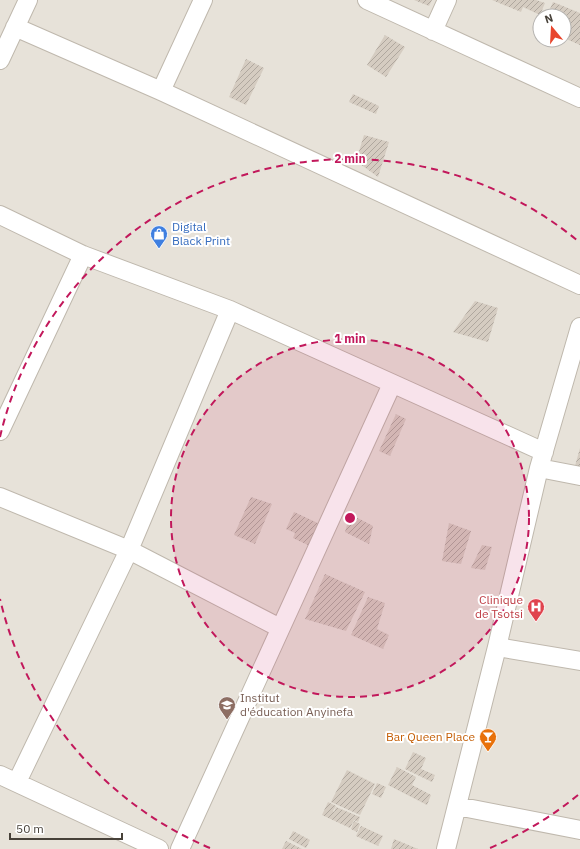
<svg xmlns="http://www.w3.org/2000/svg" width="580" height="849" font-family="'IBM Plex Sans',sans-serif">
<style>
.residential{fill:#e7e2d9;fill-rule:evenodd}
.building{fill:url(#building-hatch)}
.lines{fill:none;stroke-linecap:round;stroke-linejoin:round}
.minor-casing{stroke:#bfb8ad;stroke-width:20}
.minor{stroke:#fff;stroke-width:18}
.ring{fill:none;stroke:#c2185b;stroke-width:2;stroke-dasharray:7 5}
.labels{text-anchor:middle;stroke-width:4;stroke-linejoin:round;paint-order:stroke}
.shop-label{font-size:12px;fill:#366cbe;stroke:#fff;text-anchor:start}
.health-label{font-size:12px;fill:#be3a42;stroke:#fff;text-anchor:end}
.education-label{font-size:12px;fill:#785e54;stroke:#fff;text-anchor:start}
.food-label{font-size:12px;fill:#c56008;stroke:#fff;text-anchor:end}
.centre{fill:#c2185b;stroke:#fff;stroke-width:2}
.ring-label{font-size:12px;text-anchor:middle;font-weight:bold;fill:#c2185b;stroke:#fff;stroke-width:4;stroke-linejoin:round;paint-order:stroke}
</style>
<defs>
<pattern id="building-hatch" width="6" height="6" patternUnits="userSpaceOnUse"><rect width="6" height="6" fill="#d5ccc1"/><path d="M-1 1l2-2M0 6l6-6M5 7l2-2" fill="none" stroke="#afa79e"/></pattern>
</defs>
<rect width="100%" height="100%" fill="#f4f1ea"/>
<path class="residential" d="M0,0H580V849H0ZM540,16H564V40H540Z"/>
<path class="building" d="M414,0H432L429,6Z
M492,0H536L545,3L540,15L523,7L521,12Z
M553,2L580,13V45L564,38V16H547Z
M385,35L405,47L386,77L367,65Z
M246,59L264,68L246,105L229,97Z
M353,94L379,106L376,114L349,102Z
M364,135L389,142L378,177L356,161Z
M475,301L498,308L488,342L453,332Z
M396,414L406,419L390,456L379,451Z
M580,448V468L575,466Z
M251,497L272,504L255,544L234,535Z
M294,512L322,525L312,547L293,538L295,533L286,529Z
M350,514L373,526L369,544L345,532Z
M449,523L471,531L461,564L442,561Z
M482,545L492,547L485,570L471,568Z
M325,574L365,592L346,631L305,619Z
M368,597L385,603L377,629L389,635L383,649L351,635Z
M413,752L426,758L421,769L435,775L432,782L405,769Z
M397,767L416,777L412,785L431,795L427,805L388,785Z
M347,770L375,784L360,815L331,802Z
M377,783L386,787L381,798L372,794Z
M328,802L336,806L333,811L334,812L336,807L360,817L358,822L354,820L350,828L322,815Z
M354,821L360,824L357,832L351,829Z
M361,826L383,836L378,846L356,836Z
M293,831L310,840L306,848L289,839Z
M394,839L418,849H391Z
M286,841L302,849H282Z"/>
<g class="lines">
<g class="minor-casing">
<path id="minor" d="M367,0L580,98
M15,27L161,91L580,285
M433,31L447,0
M0,60L28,0
M161,91L203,0
M0,215L83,255L230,310L544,452
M0,431L83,255
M539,468L580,476
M0,497L129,550L280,628
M497,647L580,661
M0,775L159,849
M17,782L129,550L230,310
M457,806L580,830
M180,849L392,384
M446,849L497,647L539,468L580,327"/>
</g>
<use href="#minor" class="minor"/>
</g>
<circle cx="350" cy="518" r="179" fill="#c2185b" fill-opacity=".12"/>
<g class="ring">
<circle cx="350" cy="518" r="179"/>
<path d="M578 795A359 359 0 0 1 490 848M210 848A359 359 0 0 1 0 599M0 437A359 359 0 0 1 578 241"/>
</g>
<defs>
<g id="shop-pin" transform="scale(0.9)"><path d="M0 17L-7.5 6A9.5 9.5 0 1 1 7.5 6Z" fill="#3f7fe0" stroke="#fff"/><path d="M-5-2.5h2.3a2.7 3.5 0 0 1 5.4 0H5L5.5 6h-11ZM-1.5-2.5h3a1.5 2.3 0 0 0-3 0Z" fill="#fff"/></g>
<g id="hospital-pin" transform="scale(0.9)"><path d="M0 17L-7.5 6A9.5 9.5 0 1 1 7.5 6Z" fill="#e0444e" stroke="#fff"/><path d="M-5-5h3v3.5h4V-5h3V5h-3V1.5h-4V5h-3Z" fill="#fff"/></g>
<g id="school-pin" transform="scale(0.9)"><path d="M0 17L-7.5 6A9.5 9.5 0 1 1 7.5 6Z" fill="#8d6e63" stroke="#fff"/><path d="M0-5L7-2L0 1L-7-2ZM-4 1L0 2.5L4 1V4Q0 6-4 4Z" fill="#fff"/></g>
<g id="bar-pin" transform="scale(0.9)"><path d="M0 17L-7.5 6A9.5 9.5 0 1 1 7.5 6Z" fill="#e8710a" stroke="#fff"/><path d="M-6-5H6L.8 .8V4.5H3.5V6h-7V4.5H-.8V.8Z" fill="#fff"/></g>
</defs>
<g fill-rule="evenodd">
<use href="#shop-pin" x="159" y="234"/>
<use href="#hospital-pin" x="536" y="607"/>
<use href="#school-pin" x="227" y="705"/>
<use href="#bar-pin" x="488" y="737"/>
</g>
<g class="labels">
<g class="shop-label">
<text x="172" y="231">Digital<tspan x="172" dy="14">Black Print</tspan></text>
</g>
<g class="health-label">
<text x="523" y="604">Clinique<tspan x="523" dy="14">de Tsotsi</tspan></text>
</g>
<g class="education-label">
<text x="240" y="702">Institut<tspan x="240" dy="14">d'éducation Anyinefa</tspan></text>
</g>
<g class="food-label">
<text x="475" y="741">Bar Queen Place</text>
</g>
</g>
<circle cx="350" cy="518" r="6" class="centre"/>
<g class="ring-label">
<text x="350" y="163">2 min</text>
<text x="350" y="343">1 min</text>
</g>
<g transform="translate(552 28) rotate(342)"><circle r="19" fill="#ffffff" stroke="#b5b3b0"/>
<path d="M0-3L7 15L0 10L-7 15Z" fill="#e8462d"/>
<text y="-6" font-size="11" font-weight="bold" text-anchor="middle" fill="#474139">N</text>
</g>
<path d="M10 833v6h112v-6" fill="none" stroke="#474139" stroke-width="2"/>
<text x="16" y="833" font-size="12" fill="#474139" stroke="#ffffff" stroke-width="3" paint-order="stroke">50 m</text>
</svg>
